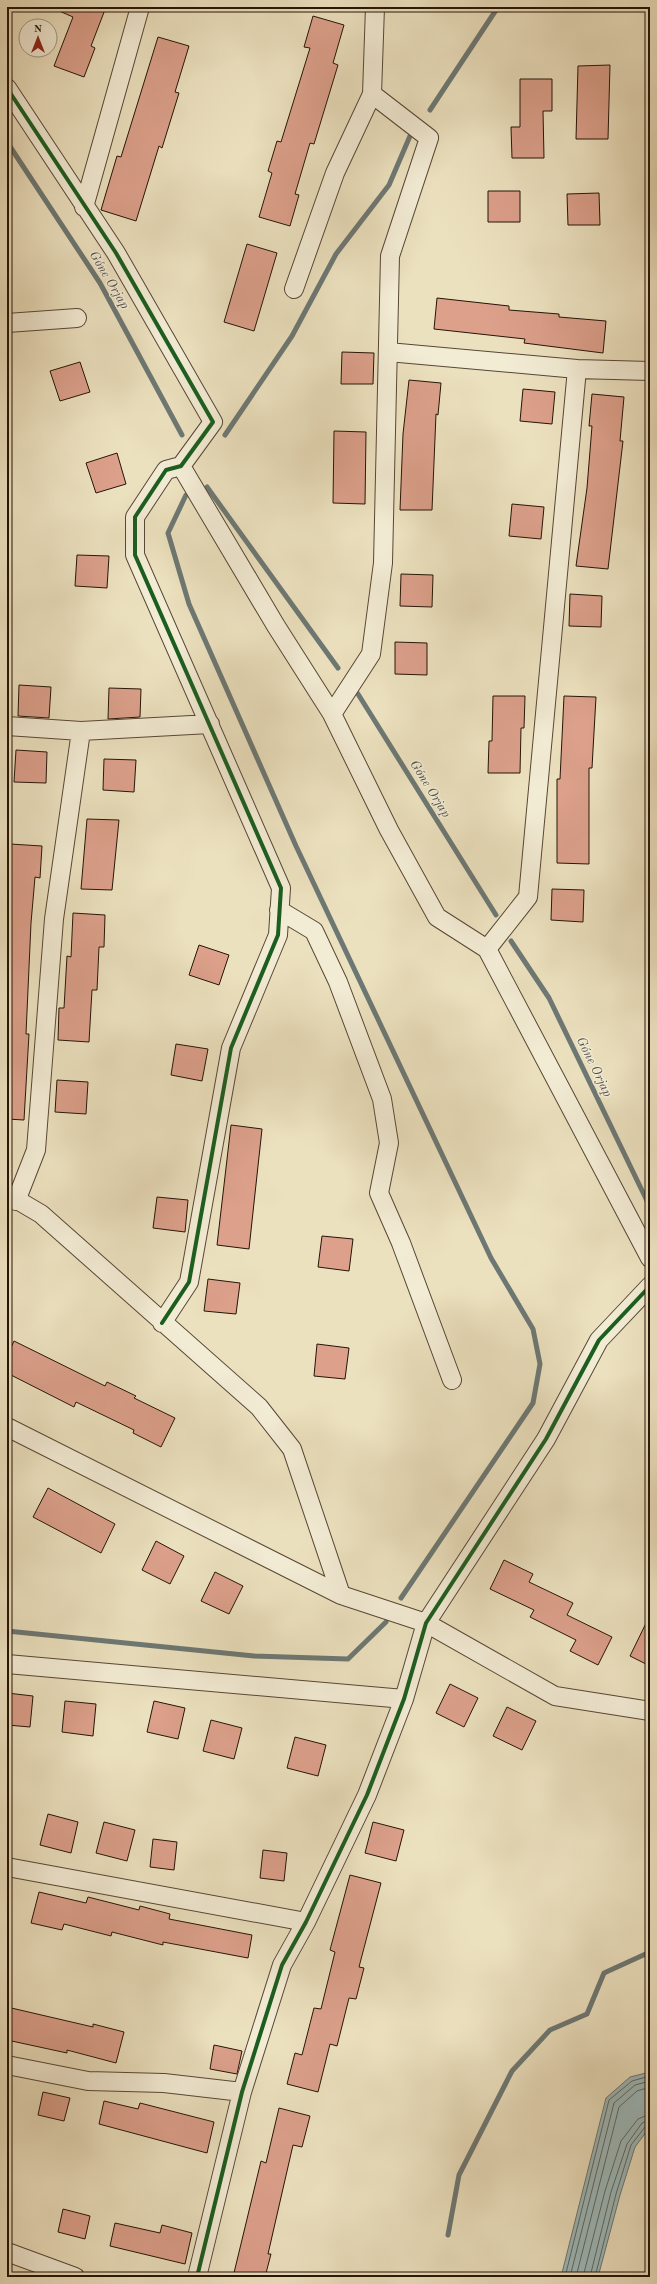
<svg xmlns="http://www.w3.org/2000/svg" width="657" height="2284" font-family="'Old Standard TT',serif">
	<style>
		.water { fill: #9dbbbd; stroke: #6d7874 }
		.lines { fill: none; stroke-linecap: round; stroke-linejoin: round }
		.shore { stroke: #616862; stroke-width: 1 }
		.stream { stroke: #6d7874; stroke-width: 5 }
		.building { fill: #dca08b; stroke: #251407 }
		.minor-casing { stroke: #574735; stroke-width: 20 }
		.minor { stroke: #f3ecd5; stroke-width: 18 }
		.cycleway-casing { stroke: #f3ecd5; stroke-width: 6 }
		.cycleway { stroke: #1b5e20; stroke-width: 4 }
		.labels { text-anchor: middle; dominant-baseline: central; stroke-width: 3; stroke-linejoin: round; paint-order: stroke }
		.water-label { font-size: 13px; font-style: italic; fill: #4f4e47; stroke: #f3ecd5 }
	</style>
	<rect width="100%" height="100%" fill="#ece1bf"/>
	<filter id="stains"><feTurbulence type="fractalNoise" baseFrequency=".005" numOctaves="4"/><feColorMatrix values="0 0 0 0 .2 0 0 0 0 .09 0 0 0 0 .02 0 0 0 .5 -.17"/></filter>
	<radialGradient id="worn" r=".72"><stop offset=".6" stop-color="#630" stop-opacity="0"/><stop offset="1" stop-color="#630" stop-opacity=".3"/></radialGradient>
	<path class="water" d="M650 2072V2127L635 2147 620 2195 598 2277H561L606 2098 630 2077Z"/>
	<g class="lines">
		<path class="shore" d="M565 2277 609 2100 632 2081 650 2076
			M570 2277 614 2103 635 2085 650 2081
			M576 2277 619 2107 637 2091 650 2087
			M583 2277 605 2191 621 2141 638 2119 650 2114
			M590 2277 611 2192 627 2144 642 2123 650 2120
			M595 2277 616 2194 631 2145 645 2127 650 2125"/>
		<path class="stream" d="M430 110 498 7
			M7 142 100 283 182 435
			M225 435 292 336 336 254 389 185 410 136
			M207 487 338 668
			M186 495 168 533 189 604 296 846 491 1258 533 1329 540 1364 533 1403 401 1598
			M358 694 496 915
			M511 941 549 998 650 1207
			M7 1631 254 1656 348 1659 386 1622
			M448 2235 459 2175 512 2071 550 2030 587 2014 604 1973 650 1952"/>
	</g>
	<path class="building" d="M50 7H106L91 46 95 48 84 77 54 66 73 17Z
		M313 16 344 25 333 63 338 65 314 144 310 143 295 194 299 195 290 226 259 217 272 173 268 171 277 141 281 142 310 48 304 47Z
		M158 37 189 46 175 92 179 93 162 148 159 146 136 221 101 210 117 156 121 157Z
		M610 65 608 139H576L578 66Z
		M520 79H552V111H543L544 158H512L511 127H520Z
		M488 191H520V222H488Z
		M599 193 600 225H568L567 194Z
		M247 244 277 253 254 331 224 322Z
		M437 298 509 306V310L559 314V317L606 321 603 353 524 343 525 339 434 329Z
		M342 352 374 353 373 384H341Z
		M80 362 90 392 60 401 50 371Z
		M409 380 441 383 438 415 436 414 432 510H400L403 434Z
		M523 389 555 392 552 424 520 421Z
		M592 394 624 397 620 441H623L608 569 576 566 587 488 592 426H589Z
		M334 431 366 432 365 504 333 503Z
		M117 453 126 484 96 493 86 463Z
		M512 504 544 507 541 539 509 536Z
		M77 555 109 556 107 588 75 586Z
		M401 574 433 575 432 607 400 606Z
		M570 594 602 596 601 627 569 626Z
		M395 642 427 643V675L395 674Z
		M19 685 51 687 49 718 18 716Z
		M109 688 141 689 140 717 108 719Z
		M493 696H525L524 728H521L520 773H488L489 741H492Z
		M564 696 596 697 592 768H589V864L557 863V779H560Z
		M16 750 47 752 46 783 14 782Z
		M104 759 136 760 134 792 103 790Z
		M87 819 119 820 112 890 81 889Z
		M10 844 42 846 40 878 35 877 31 923 26 1034H29L24 1120 7 1119V890Z
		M552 889 584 890 583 922 551 920Z
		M73 913 105 915 104 947H99L97 990H92L89 1042 58 1040 59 1008H64L67 956 71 957Z
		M199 945 229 955 219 985 189 975Z
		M176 1044 208 1049 202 1081 171 1075Z
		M57 1080 88 1082 86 1114 55 1112Z
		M231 1125 262 1129 249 1249 217 1245Z
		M157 1197 188 1200 185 1232 153 1228Z
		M322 1236 353 1239 349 1271 318 1267Z
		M208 1279 240 1283 236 1314 204 1311Z
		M14 1341 105 1386 107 1382 136 1396 134 1398 175 1418 161 1447 133 1433 134 1430 76 1402 74 1407 7 1373V1356Z
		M317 1344 349 1348 345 1379 314 1376Z
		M48 1488 115 1524 101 1553 33 1517Z
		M156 1541 184 1556 170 1584 142 1570Z
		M504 1560 533 1574 529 1582 573 1603 567 1615 612 1637 598 1665 570 1651 576 1640 530 1617 534 1610 490 1589Z
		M215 1572 243 1586 229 1614 201 1601Z
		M650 1615V1666L630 1656Z
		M450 1684 478 1698 464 1727 436 1713Z
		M7 1693 33 1696 30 1727 7 1725Z
		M65 1701 96 1704 93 1736 62 1732Z
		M154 1701 185 1708 178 1739 147 1732Z
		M507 1707 536 1721 522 1750 493 1736Z
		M211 1720 242 1728 234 1759 203 1751Z
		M295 1737 326 1745 318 1776 287 1768Z
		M48 1814 78 1822 71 1853 40 1845Z
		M104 1822 135 1830 127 1861 96 1853Z
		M373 1822 404 1830 396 1861 365 1853Z
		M153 1839 177 1842 174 1870 150 1867Z
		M263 1850 287 1853 284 1881 260 1878Z
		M350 1875 381 1883 359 1967 364 1968 356 1999 349 1998 337 2046 330 2044 318 2092 287 2084 295 2053 302 2055 314 2008 321 2009 335 1952 330 1950Z
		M39 1892 86 1903 88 1897 139 1910 140 1906 170 1914 169 1919 252 1935 248 1958 163 1942V1945L112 1932 111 1936 64 1924 62 1930 31 1923Z
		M7 2007 93 2027V2024L124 2032 116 2063 67 2050V2053L7 2040Z
		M214 2045 242 2051 237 2074 210 2069Z
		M43 2092 70 2098 64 2121 38 2115Z
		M104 2101 138 2109 140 2103 214 2122 207 2153 99 2124Z
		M279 2108 310 2116 302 2147 293 2145 268 2254H271L265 2277H233L261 2161 266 2163Z
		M63 2209 90 2216 85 2239 58 2232Z
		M115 2223 160 2233 162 2225 192 2233 185 2264 110 2246Z"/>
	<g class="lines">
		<g class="minor-casing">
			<path id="minor" d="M7 88 116 253 213 422 181 466 166 470 135 517V555L281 888 278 935 231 1048 189 1282 162 1323
				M84 207 140 7
				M294 289 335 173 372 94 375 7
				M7 323 77 318
				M388 352 577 369 650 371
				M181 466 276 626 332 714 389 830 437 917 487 949 650 1258
				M332 714 371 654 383 563 390 256 429 138 372 94
				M7 726 81 731 210 724
				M279 910 314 931 338 982 382 1099 389 1143 379 1193 401 1243 452 1380
				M487 949 528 897 577 369
				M7 1194 41 1214 259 1407 292 1449 341 1595
				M16 1201 36 1150 54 919 81 731
				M7 1427 341 1595 426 1623 555 1696 650 1711
				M7 1664 404 1699
				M7 1867 306 1922
				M7 2065 88 2081 164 2083 242 2092
				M7 2252 75 2277
				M197 2277 242 2092 282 1965 306 1922 367 1795 404 1699 426 1623 546 1439 599 1340 650 1286"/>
		</g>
		<use href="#minor" class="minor"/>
		<g class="cycleway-casing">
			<path id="cycleway" d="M7 88 116 253 213 422 181 466 166 470 135 517V555L281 888 278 935 231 1048 189 1282 162 1323
				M197 2277 242 2092 282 1965 306 1922 367 1795 404 1699 426 1623 546 1439 599 1340 650 1286"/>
		</g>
		<use href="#cycleway" class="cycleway"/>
	</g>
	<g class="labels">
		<g class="water-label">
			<text transform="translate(109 280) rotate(59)">Góne Orjap</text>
			<text transform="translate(430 789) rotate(58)">Góne Orjap</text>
			<text transform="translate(594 1067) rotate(64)">Góne Orjap</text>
		</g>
	</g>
	<rect width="657" height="2284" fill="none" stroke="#ece1bf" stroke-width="24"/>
	<rect x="8" y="8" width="641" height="2268" fill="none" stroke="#251407" stroke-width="2"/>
	<rect x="12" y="12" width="633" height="2260" fill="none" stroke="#251407"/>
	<g transform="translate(38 38)"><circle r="19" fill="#f3ecd5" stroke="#a19683"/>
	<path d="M0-3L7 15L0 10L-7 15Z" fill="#8f2418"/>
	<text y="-6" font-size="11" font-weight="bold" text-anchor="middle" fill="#251407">N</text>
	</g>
	<rect width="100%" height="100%" filter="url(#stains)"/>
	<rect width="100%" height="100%" fill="url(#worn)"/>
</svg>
